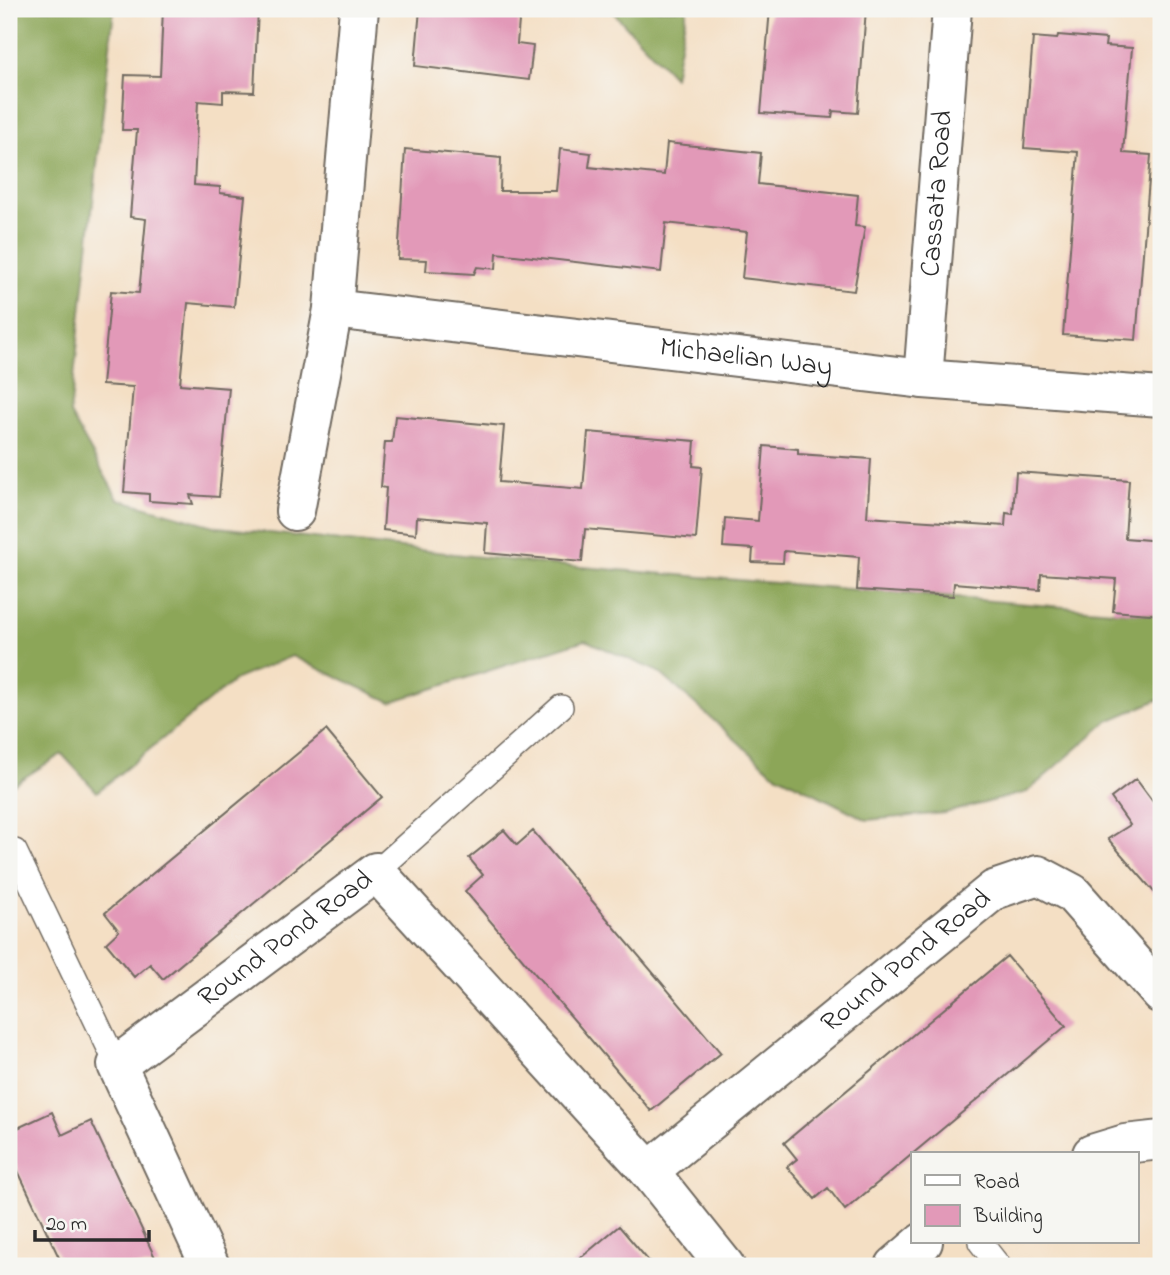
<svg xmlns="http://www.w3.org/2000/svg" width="1170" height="1275" font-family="'Indie Flower',sans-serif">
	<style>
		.forest { fill: #8ca659; stroke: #5c6842; stroke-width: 2 }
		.building { fill: #e299b8 }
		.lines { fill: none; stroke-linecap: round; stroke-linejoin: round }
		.service-casing { stroke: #716a61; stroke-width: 26 }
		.minor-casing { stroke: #716a61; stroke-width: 42 }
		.service { stroke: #fff; stroke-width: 23 }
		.minor { stroke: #fff; stroke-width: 38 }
		.labels { text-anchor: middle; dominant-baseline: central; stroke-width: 6; stroke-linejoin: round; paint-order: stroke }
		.street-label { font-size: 28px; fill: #2b2b2b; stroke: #f6f6f2 }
	</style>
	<rect width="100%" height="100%" fill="#f6f6f2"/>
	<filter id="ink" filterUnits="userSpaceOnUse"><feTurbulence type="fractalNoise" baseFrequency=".0143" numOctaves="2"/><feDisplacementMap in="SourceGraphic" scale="14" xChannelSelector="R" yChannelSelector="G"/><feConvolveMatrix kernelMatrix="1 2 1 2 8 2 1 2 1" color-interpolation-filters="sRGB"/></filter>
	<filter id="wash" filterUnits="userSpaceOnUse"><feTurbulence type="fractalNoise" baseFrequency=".00686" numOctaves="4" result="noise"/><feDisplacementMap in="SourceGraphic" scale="28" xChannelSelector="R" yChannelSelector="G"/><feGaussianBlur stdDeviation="1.57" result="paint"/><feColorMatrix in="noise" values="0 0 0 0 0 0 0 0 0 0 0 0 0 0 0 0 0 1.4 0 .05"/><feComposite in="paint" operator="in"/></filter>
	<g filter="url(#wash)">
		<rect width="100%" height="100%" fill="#f4dfc4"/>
		<path class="forest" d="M9 9H114L70 414 118 499 218 527 534 563 1161 615V701L1157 700 1108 721 1027 792 945 813 867 820 772 772 659 672 585 640 391 702 292 656 236 679 97 792 62 754 9 787Z
			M610 9H687L674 77Z"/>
		<g id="blocks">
			<path class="building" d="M163 9H258L254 92 223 91V103L198 101 194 185 220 187V193L245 196 234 307 188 303 180 384 229 388 219 497 190 495 193 504 149 501V494L124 492 133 387 102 385 111 291 139 293 146 219 130 217 137 130H122L125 75 160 76Z
				M420 9H520L517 44 533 46 529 80 415 66Z
				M770 9H866L858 113 833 111 832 118 761 113Z
				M1058 35 1106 39 1105 46 1132 48 1123 153 1151 155 1136 340 1063 335 1078 152 1024 148 1033 37 1057 39Z
				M667 143 761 153 758 184 858 195 855 226 865 227 854 291 742 278 747 232 666 223 661 272 497 253 496 269 477 267 474 274 426 271 427 260 398 259 405 149 501 158 500 191H556L560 149 591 153 589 167 664 175Z
				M395 416 504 426 499 482 583 489 588 432 695 441 693 466 702 467 696 539 585 529 582 562 485 553 487 523 417 517 416 534 383 530 386 488 381 487 385 442H392Z
				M764 446 798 449V454L871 459 867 517 1005 526 1006 513 1013 514 1016 472 1129 480 1125 538 1161 541V615L1113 611 1116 579 1041 574 1040 590 954 583 953 596 857 590 859 557 784 551 783 563 752 562 753 549 723 547 725 518 758 521Z
				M326 730 382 797 163 979 150 964 134 977 106 943 119 931 105 913Z
				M1136 779 1157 807 1161 804V900L1108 839 1130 825 1111 798Z
				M504 830 517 845 533 831 721 1053 651 1111 465 891 483 875 469 858Z
				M1007 956 1066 1026 845 1210 828 1188 815 1199 787 1167 797 1159 784 1143Z
				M52 1112 62 1135 91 1121 159 1266H63L9 1152V1132Z
				M619 1226 653 1266H571Z"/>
		</g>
	</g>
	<g filter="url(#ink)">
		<use href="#blocks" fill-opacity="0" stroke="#716a61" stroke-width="2"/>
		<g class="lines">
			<g class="service-casing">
				<path id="service" d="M15 851 117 1065
					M376 872 561 707
					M980 1242 999 1266"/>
			</g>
			<g class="minor-casing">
				<g id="minor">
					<path id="s1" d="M333 309 923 379 1161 397"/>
					<path id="s2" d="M923 379 952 9"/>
					<path d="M295 511 333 309 359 9"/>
					<path d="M1092 1154 1125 1144 1161 1140"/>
					<path id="s3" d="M649 1171 994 890 1038 875 1072 893 1161 994"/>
					<path id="s4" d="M210 1266 117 1065 376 872 649 1171 725 1266"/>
					<path d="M895 1266 923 1242"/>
				</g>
			</g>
			<use href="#service" class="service"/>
			<use href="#minor" class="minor"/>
		</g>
	</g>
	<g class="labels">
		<g class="street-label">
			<text stroke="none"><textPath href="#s2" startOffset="186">Cassata Road</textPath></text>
			<text stroke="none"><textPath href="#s1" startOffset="416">Michaelian Way</textPath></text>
			<text stroke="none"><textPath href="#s4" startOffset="432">Round Pond Road</textPath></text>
			<text stroke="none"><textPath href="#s3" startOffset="332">Round Pond Road</textPath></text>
		</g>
	</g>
	<rect width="1170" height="1275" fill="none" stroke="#f6f6f2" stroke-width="35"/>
	<rect x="911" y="1152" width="228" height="91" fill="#f6f6f2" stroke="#a5a5a2" stroke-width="2"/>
	<rect x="925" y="1175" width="35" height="10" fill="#ffffff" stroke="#a5a5a2" stroke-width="2"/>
	<text x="974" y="1188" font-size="21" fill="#2b2b2b">Road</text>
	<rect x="925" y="1205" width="35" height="21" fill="#e299b8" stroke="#a5a5a2" stroke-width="2"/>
	<text x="974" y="1222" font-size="21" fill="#2b2b2b">Building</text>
	<path d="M35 1230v10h114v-10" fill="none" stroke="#2b2b2b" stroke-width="3.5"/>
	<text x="46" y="1230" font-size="21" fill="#2b2b2b" stroke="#f6f6f2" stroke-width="5" paint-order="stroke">20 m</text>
</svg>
